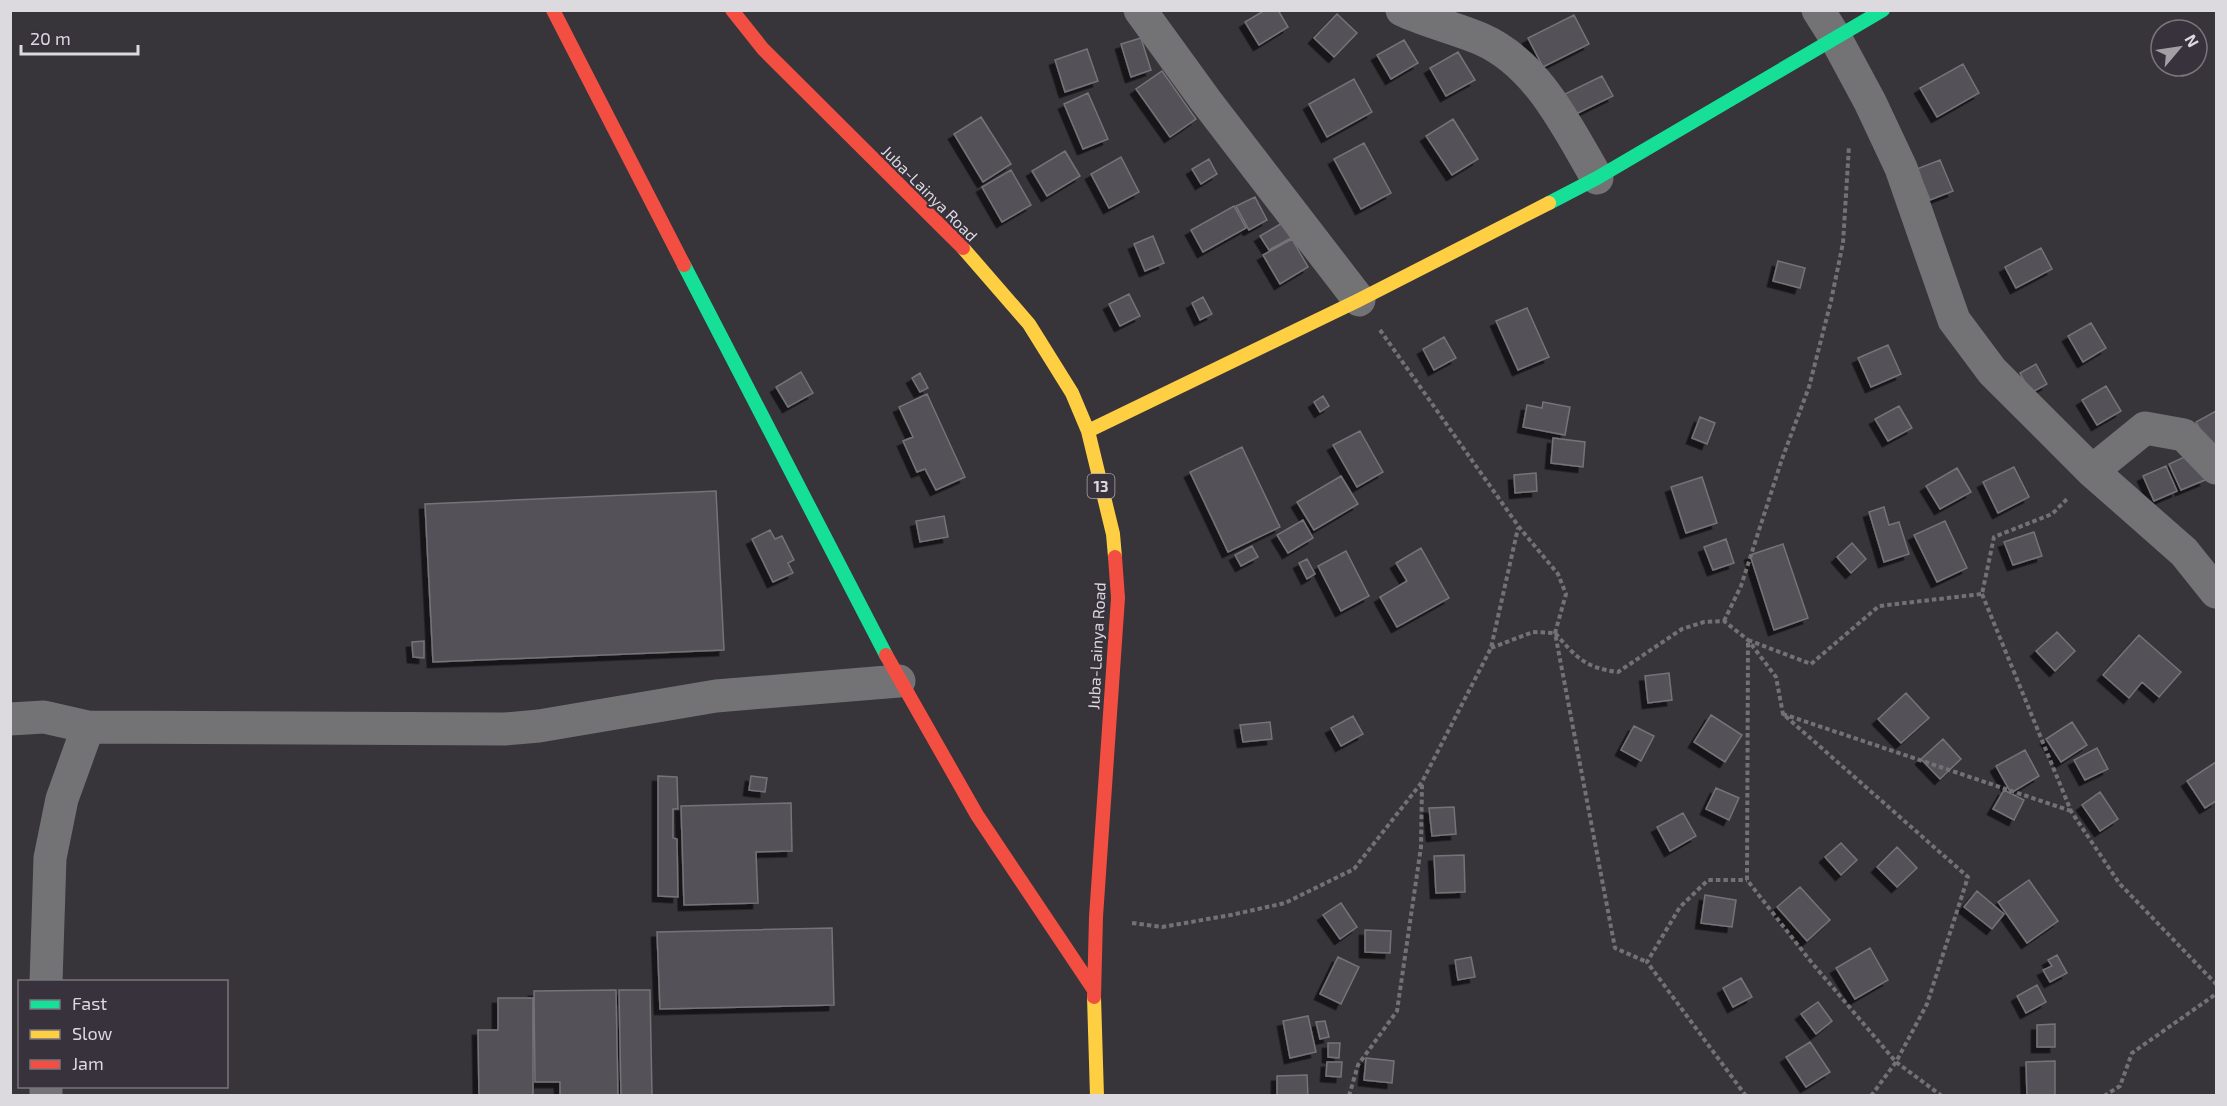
<svg xmlns="http://www.w3.org/2000/svg" width="2227" height="1106" font-family="'Exo 2',sans-serif">
	<style>
		.building { fill: #555158; stroke: #757378; stroke-width: 1.5; filter: url(#shadow) }
		.lines { fill: none; stroke-linecap: round; stroke-linejoin: round }
		.path { stroke: #727174; stroke-width: 4; stroke-dasharray: 4.5 3; stroke-linecap: butt }
		.street { stroke: #737274; stroke-width: 33 }
		.fast { stroke: #16e098; stroke-width: 14 }
		.slow { stroke: #ffcf43; stroke-width: 14 }
		.jam { stroke: #f24e42; stroke-width: 14 }
		.labels { text-anchor: middle; dominant-baseline: central; stroke-width: 4.5; stroke-linejoin: round; paint-order: stroke }
		.shield { fill: #37323c; stroke: #aaa7ae; stroke-width: 1.5 }
		.shield-label { font-size: 15px; font-weight: bold; fill: #dcd9df }
		.street-label { font-size: 16px; fill: #dcd9df; stroke: #37323c }
	</style>
	<defs>
		<filter id="shadow"><feDropShadow dx="-5.5" dy="5.5" stdDeviation="0" flood-color="#0009"/></filter>
	</defs>
	<rect width="100%" height="100%" fill="#37343a"/>
	<path class="building" d="M1265 10H1278L1288 27 1259 45 1245 22Z
		M1337 14 1357 33 1334 57 1314 38Z
		M1574 15 1589 44 1543 67 1528 38Z
		M1141 38 1151 70 1131 77 1121 44Z
		M1404 40 1418 63 1391 79 1377 55Z
		M1087 49 1098 81 1065 92 1055 60Z
		M1458 52 1475 80 1446 96 1430 68Z
		M1963 64 1979 93 1937 117 1920 88Z
		M1162 71 1196 119 1170 137 1136 89Z
		M1602 76 1613 96 1576 114 1565 94Z
		M1354 79 1372 112 1327 137 1309 104Z
		M1088 93 1108 139 1083 149 1064 104Z
		M981 117 1011 164 983 182 954 134Z
		M1453 119 1478 159 1452 175 1426 136Z
		M1364 143 1391 193 1361 209 1334 159Z
		M1065 151 1080 176 1047 196 1032 171Z
		M1121 157 1139 192 1109 208 1091 174Z
		M1209 159 1217 174 1201 184 1192 169Z
		M1940 160 1953 191 1930 200 1917 169Z
		M1011 170 1031 205 1002 222 982 187Z
		M1255 197 1267 220 1249 230 1236 206Z
		M1234 206 1246 228 1203 252 1191 230Z
		M1282 223 1291 238 1269 250 1260 236Z
		M1153 236 1164 263 1145 271 1134 244Z
		M1292 239 1308 267 1280 284 1263 255Z
		M2041 248 2052 269 2016 288 2005 267Z
		M1778 261 1805 268 1800 288 1773 281Z
		M1129 294 1140 316 1120 326 1109 304Z
		M1203 297 1212 314 1200 320 1192 303Z
		M1527 308 1549 357 1518 370 1496 321Z
		M2091 323 2106 348 2083 362 2068 336Z
		M1444 337 1456 358 1434 370 1423 349Z
		M1888 345 1901 374 1871 387 1858 358Z
		M2036 364 2047 384 2031 393 2020 373Z
		M801 372 813 393 788 407 776 387Z
		M920 373 928 388 920 392 912 378Z
		M2106 386 2121 411 2097 425 2082 400Z
		M927 394 965 477 936 490 925 469 917 472 903 441 913 437 899 407Z
		M1323 396 1329 406 1320 412 1314 402Z
		M1543 402 1570 407 1565 435 1523 427 1527 405 1542 408Z
		M1899 406 1912 428 1888 441 1875 419Z
		M2216 411V453L2213 454 2196 422Z
		M1700 417 1715 423 1707 444 1692 438Z
		M1360 431 1383 472 1357 487 1333 445Z
		M1553 438 1585 442 1583 467 1551 463Z
		M1242 447 1280 527 1228 552 1190 472Z
		M2193 453 2205 480 2181 490 2169 464Z
		M2166 466 2177 491 2154 501 2143 476Z
		M2014 467 2029 497 1998 513 1983 482Z
		M1957 468 1971 492 1940 509 1926 486Z
		M1536 473 1537 491 1515 493 1514 475Z
		M1341 476 1358 504 1314 530 1297 502Z
		M1702 477 1717 523 1686 533 1671 487Z
		M716 491 724 650 433 662 425 504Z
		M1884 507 1889 525 1899 522 1909 554 1884 562 1869 512Z
		M944 516 948 537 920 542 916 521Z
		M1303 520 1313 538 1288 553 1277 535Z
		M1945 521 1967 568 1937 582 1914 535Z
		M770 530 775 539 782 536 794 560 788 563 793 573 773 582 752 539Z
		M2034 532 2042 556 2013 565 2004 542Z
		M1726 539 1734 563 1713 570 1704 547Z
		M1852 543 1866 559 1851 573 1837 557Z
		M1783 544 1808 618 1774 630 1750 555Z
		M1252 546 1258 557 1241 566 1235 555Z
		M1421 548 1449 598 1397 627 1380 597 1407 581 1396 563Z
		M1346 551 1369 596 1341 611 1318 566Z
		M1307 559 1315 574 1307 579 1299 563Z
		M2057 632 2075 651 2055 671 2036 651Z
		M2139 635 2181 672 2159 697 2142 682 2129 698 2103 675Z
		M424 641V658L413 657 412 642Z
		M1669 673 1672 700 1648 703 1645 676Z
		M1906 693 1929 718 1901 743 1878 719Z
		M1711 715 1742 735 1725 762 1694 742Z
		M1353 716 1363 734 1341 746 1331 728Z
		M1270 722 1272 739 1243 742 1240 725Z
		M2072 722 2087 745 2061 762 2046 739Z
		M1634 726 1654 736 1641 761 1621 750Z
		M1943 739 1961 759 1940 779 1921 759Z
		M2097 748 2108 769 2085 780 2074 760Z
		M2025 750 2039 776 2011 793 1996 766Z
		M2216 762V801L2205 808 2187 781Z
		M658 776 677 777 678 809H673V838L677 839 678 897 658 896Z
		M751 776 767 778 765 792 749 790Z
		M1716 788 1739 798 1729 820 1706 809Z
		M2004 790 2024 800 2014 820 1993 809Z
		M2100 792 2118 819 2100 831 2082 805Z
		M791 803 792 851 756 852 758 903 684 905 681 806Z
		M1454 807 1456 834 1432 836 1429 808Z
		M1683 813 1696 836 1670 851 1657 827Z
		M1841 843 1857 860 1841 875 1825 857Z
		M1897 847 1917 868 1897 887 1877 867Z
		M1464 855 1465 892 1436 893 1434 856Z
		M2029 880 2058 921 2027 943 1998 902Z
		M1800 887 1830 920 1807 941 1777 907Z
		M1977 891 2004 914 1992 929 1964 907Z
		M1705 895 1736 900 1732 927 1701 923Z
		M1341 903 1357 927 1340 939 1323 915Z
		M832 928 834 1005 660 1009 657 932Z
		M1365 930 1391 931 1390 953 1365 952Z
		M1870 948 1888 980 1855 999 1836 968Z
		M2057 955 2067 973 2050 982 2043 970 2052 966 2048 960Z
		M1338 957 1359 967 1341 1004 1320 994Z
		M1471 957 1475 977 1458 980 1455 960Z
		M1741 978 1752 997 1733 1007 1723 988Z
		M2037 985 2046 1002 2026 1013 2017 996Z
		M616 990 618 1096H560V1082H535L534 991Z
		M619 990H650L652 1096H621Z
		M498 998H533V1096H479L478 1030H498Z
		M1818 1002 1832 1021 1816 1034 1801 1014Z
		M1308 1016 1316 1052 1290 1058 1283 1021Z
		M1325 1021 1329 1037 1320 1039 1316 1022Z
		M2055 1024V1047H2037V1025Z
		M1810 1042 1830 1072 1806 1087 1786 1057Z
		M1328 1043H1340L1339 1058 1328 1057Z
		M1366 1058 1394 1061 1392 1083 1364 1080Z
		M2055 1061V1096H2027L2026 1062Z
		M1327 1062H1342L1341 1077 1326 1076Z
		M1307 1075 1308 1096H1277V1076Z"/>
	<g class="lines">
		<path class="path" d="M1380 330 1519 527 1558 574 1566 594 1555 633 1615 948 1647 962
			M1982 594 2071 811 2119 883 2216 984
			M1724 621 1741 586 1782 459 1809 387 1831 301 1843 243 1849 146
			M1491 648 1533 632 1555 633C1576 657 1585 668 1618 672L1682 629 1704 622 1724 621 1748 640 1776 677 1783 714
			M1132 923 1162 927 1231 915 1285 903 1354 869 1422 782 1491 648 1518 528
			M1349 1096 1358 1065 1397 1011 1421 847 1422 783
			M1746 1096 1647 962 1680 907 1708 880H1747
			M1871 1096 1896 1062 1927 1004 1968 877 1783 714 2071 811
			M1942 1096 1896 1062 1812 963 1747 880 1748 640 1811 664 1879 606 1982 594 1994 537 2052 514 2068 498
			M2104 1096 2120 1086 2132 1053 2216 994"/>
		<path class="street" d="M1140 10 1206 101 1359 300
			M1402 10C1428 22 1455 28 1481 39 1538 64 1567 127 1597 178
			M1818 10 1835 37 1870 102 1901 168 1954 320 1992 371 2092 471 2184 552 2216 592
			M2092 471 2145 428 2184 435 2216 468
			M10 719 44 717 88 727 505 729 539 726 716 696 899 681
			M46 982 50 858 62 799 88 727
			M46 1086V1096"/>
		<path class="fast" d="M1549 203 1597 178 1883 10
			M684 265 886 655"/>
		<path class="slow" d="M963 248 1029 324 1072 393 1088 431 1113 534 1115 557
			M1088 431 1359 300 1549 203
			M1094 997 1097 1096"/>
		<path class="jam" d="M553 10 684 265
			M732 10 763 49 963 248
			M886 655 977 815 1094 990
			M1094 997 1096 917 1118 598 1115 557"/>
	</g>
	<g class="labels">
		<rect class="shield" x="1087.5" y="474" width="27" height="24" rx="4.5"/>
		<g class="shield-label">
			<text x="1101" y="486">13</text>
		</g>
		<g class="street-label">
			<text transform="translate(930 193) rotate(45)">Juba-Lainya Road</text>
			<text transform="translate(1096 646) rotate(-87)">Juba-Lainya Road</text>
		</g>
	</g>
	<rect width="2227" height="1106" fill="none" stroke="#dcd9df" stroke-width="24"/>
	<rect x="18" y="980" width="210" height="108" fill="#37323c" stroke="#79757d" stroke-width="1.5"/>
	<rect x="30" y="1000" width="30" height="9" fill="#16e098" stroke="#79757d" stroke-width="1.5"/>
	<text x="72" y="1010" font-size="18" fill="#dcd9df">Fast</text>
	<rect x="30" y="1030" width="30" height="9" fill="#ffcf43" stroke="#79757d" stroke-width="1.5"/>
	<text x="72" y="1040" font-size="18" fill="#dcd9df">Slow</text>
	<rect x="30" y="1060" width="30" height="9" fill="#f24e42" stroke="#79757d" stroke-width="1.5"/>
	<text x="72" y="1070" font-size="18" fill="#dcd9df">Jam</text>
	<g transform="translate(2179 48) rotate(61)"><circle r="28" fill="#37323c" stroke="#79757d" stroke-width="1.5"/>
	<path d="M0-4.5L10 22L0 15L-10 22Z" fill="#a29fa5"/>
	<text y="-9" font-size="16" font-weight="bold" text-anchor="middle" fill="#dcd9df">N</text>
	</g>
	<path d="M21 45v9h117v-9" fill="none" stroke="#dcd9df" stroke-width="3"/>
	<text x="30" y="45" font-size="18" fill="#dcd9df" stroke="#37323c" stroke-width="4.5" paint-order="stroke">20 m</text>
</svg>
